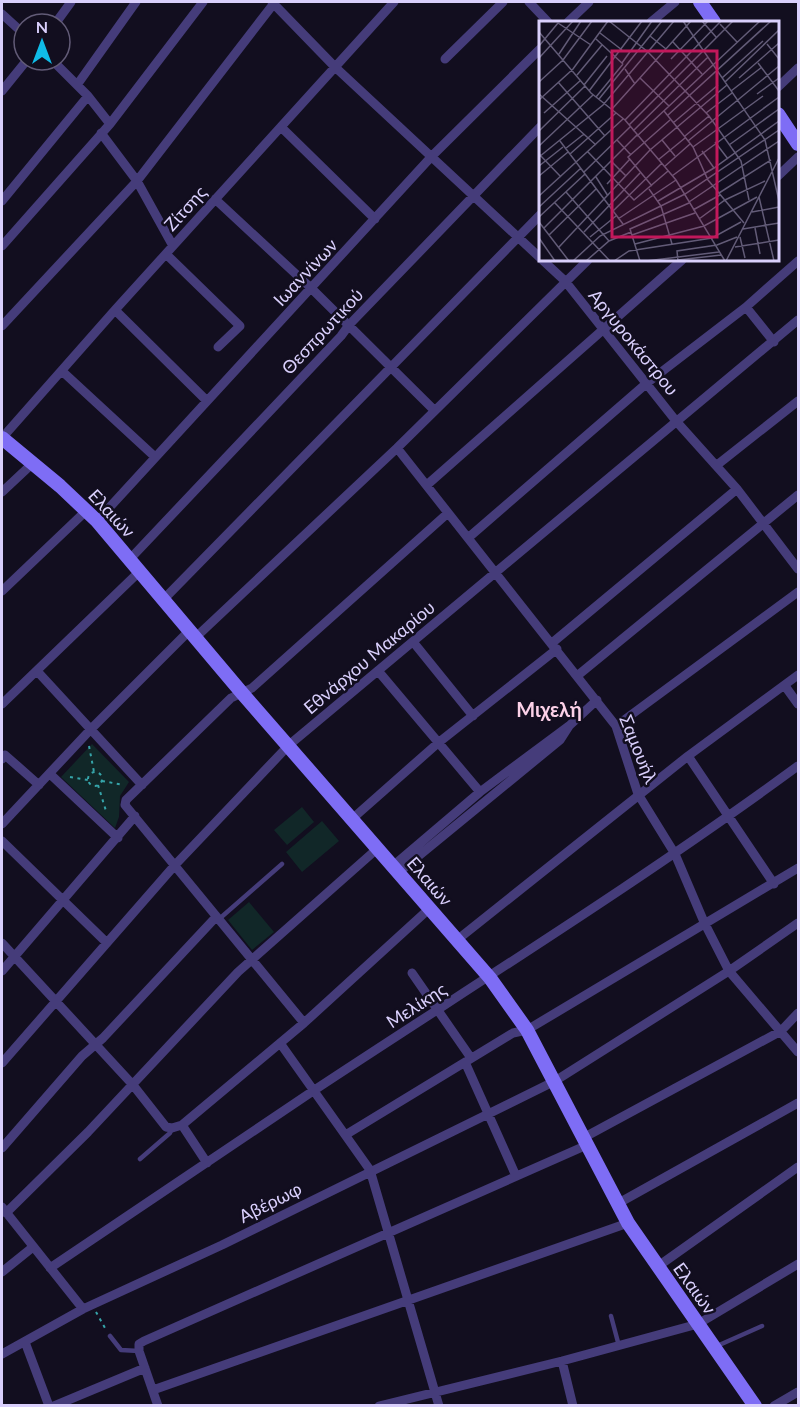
<svg xmlns="http://www.w3.org/2000/svg" width="800" height="1407" font-family="Lato,sans-serif">
	<style>
		.green { fill: #112728 }
		.lines { fill: none; stroke-linecap: round; stroke-linejoin: round }
		.path { stroke: #36a4a9; stroke-width: 2; stroke-dasharray: 3 4.5; stroke-linecap: butt }
		.lane { stroke: #453c7a; stroke-width: 4.5 }
		.street { stroke: #453c7a; stroke-width: 9 }
		.secondary { stroke: #7e6df5; stroke-width: 14 }
		.labels { text-anchor: middle; dominant-baseline: central; stroke-width: 5; stroke-linejoin: round; paint-order: stroke }
		.street-label { font-size: 18px; fill: #d9cffc; stroke: #120e1f }
		.neighbourhood-label { font-size: 20px; font-weight: bold; fill: #fcd1e8; stroke: #120e1f }
		.inset-road { fill: none; stroke: #625b77; stroke-width: 1.5 }
		.view { fill: #c2185b; fill-opacity: 0.15; stroke: #c2185b; stroke-width: 3 }
		.inset-edge { fill: none; stroke: #d9cffc; stroke-width: 3 }
	</style>
	<rect width="100%" height="100%" fill="#120e1f"/>
	<path class="green" d="M92 744 129 782 120 796 119 817 115 828 61 777Z
		M302 807 314 822 287 845 274 830Z
		M322 821 339 841 302 872 286 852Z
		M249 902 274 932 252 950 228 920Z"/>
	<g class="lines">
		<path class="path" d="M89 746 94 772
			M88 779a7 7 0 1 1 14 0a7 7 0 1 1-14 0Z
			M70 777 88 780
			M102 781 124 785
			M98 785 106 811
			M96 1312 105 1328"/>
		<path class="lane" d="M218 920 282 864
			M140 1159 170 1133 172 1128
			M611 1316 619 1346
			M110 1336 121 1350 139 1351
			M717 1346 762 1326"/>
		<path class="street" d="M272 2 335 67 565 281 676 421 737 489 798 569
			M529 2 548 22
			M2 14 24 34
			M568 22 589 2
			M651 22 675 2
			M55 24 71 2
			M445 59 503 2
			M52 60 88 96 110 124
			M77 85 136 2
			M778 87 798 68
			M2 91 27 60
			M281 127 375 219
			M101 133 137 181 173 246
			M778 176 798 157
			M215 199 312 289 434 410
			M2 201 88 96
			M2 246 110 124 203 2
			M166 254 240 326 218 347
			M746 307 774 342
			M115 310 207 401
			M2 326 137 181 275 2
			M63 372 154 456
			M2 438 115 310 394 2
			M397 448 616 726 638 794 675 854 704 922 729 971 798 1052
			M717 465 798 401
			M428 484 682 260
			M2 492 33 463
			M97 521 432 156 540 49
			M468 538 647 383 746 307 798 261
			M130 559 341 336 349 325 540 127
			M2 591 87 510
			M163 600 540 215
			M195 638 397 448 588 260
			M414 643 473 716
			M552 643 737 489
			M37 671 142 785
			M379 672 480 792
			M577 676 798 495
			M785 686 798 704
			M2 704 140 571
			M616 726 798 592
			M688 756 774 884
			M2 759 5 755 39 785
			M50 774 118 838
			M352 819 438 743 557 649
			M2 824 91 729 189 631
			M2 841 107 943
			M393 866 480 792 570 725 597 700
			M399 872 560 740 569 726
			M457 940 688 756 798 675
			M2 943 133 1085 166 1127 172 1128 182 1125 304 1023 430 908
			M2 971 135 816
			M412 973 471 1058
			M304 1023 125 805 126 800 231 698 252 688 448 513
			M280 1043 370 1170 439 1406
			M465 1062 516 1176
			M2 1063 175 865 289 745 798 320
			M182 1125 207 1163
			M347 1134 513 1033 527 1030 798 868
			M583 1138 781 1031 798 1013
			M2 1148 82 1056 103 1038 216 917
			M617 1204 798 1103
			M2 1207 83 1309
			M6 1213 88 1132 238 972 378 848
			M657 1267 798 1167
			M50 1268C138 1209 225 1150 313 1091 475 984 641 881 798 766
			M2 1272 33 1247
			M25 1342 49 1406
			M2 1354 83 1309 222 1245 555 1081 729 971 798 923
			M562 1361 573 1406
			M153 1390 628 1223
			M54 1406 145 1368
			M158 1406 139 1351V1344L144 1341 587 1145
			M379 1406 562 1361 698 1324 798 1264
			M774 1406 798 1392"/>
		<path class="secondary" d="M700 2 714 22
			M778 114 798 144
			M2 438 60 486 97 521 242 693 490 978 527 1030 628 1223 755 1406"/>
	</g>
	<g class="labels">
		<g class="street-label">
			<text transform="translate(185 208) rotate(-48)">Ζίτσης</text>
			<text transform="translate(305 272) rotate(-47)">Ιωαννίνων</text>
			<text transform="translate(322 331) rotate(-47)">Θεσπρωτικού</text>
			<text transform="translate(634 342) rotate(51)">Αργυροκάστρου</text>
			<text transform="translate(112 513) rotate(47)">Ελαιών</text>
			<text transform="translate(369 657) rotate(-40)">Εθνάρχου Μακαρίου</text>
			<text transform="translate(639 749) rotate(68)">Σαμουήλ</text>
			<text transform="translate(430 881) rotate(49)">Ελαιών</text>
			<text transform="translate(416 1005) rotate(-33)">Μελίκης</text>
			<text transform="translate(270 1202) rotate(-27)">Αβέρωφ</text>
			<text transform="translate(695 1288) rotate(54)">Ελαιών</text>
		</g>
		<g class="neighbourhood-label">
			<text x="549" y="709">Μιχελή</text>
		</g>
	</g>
	<g transform="translate(539 21)">
		<rect width="240" height="240" fill="#120e1f"/>
		<path class="inset-road" d="M70 0 109 31 170 95 202 140 210 179M144 0 226 119 240 180M163 0 177 16M19 2 52 24M181 3 198 21M0 11 52 72 86 99 137 159 186 240M61 12 83 29M111 15 127 28M57 18 84 43M134 21 163 53M228 23 240 38M0 25 19 2M20 33 42 0M0 37 34 0M132 38 169 0M83 42 113 0M219 42 240 70M86 48 96 63M38 54 63 24M101 57 130 85M183 57 224 20M200 57 240 22M0 61 24 39 53 0M19 61 66 115M186 61 240 9M45 64 68 35M50 70 103 0M192 70 223 46M0 73 57 124M218 73 240 57M57 76 84 43M60 78 123 0M0 79 34 48 69 0M73 88 152 0M125 90 154 126 169 159 205 202M5 92 42 59M167 92 193 72M129 94 232 0M86 99 182 0M134 102 179 64M90 104 194 0M0 110 46 65M94 110 169 36M98 115 221 0M146 115 170 95M78 119 92 134M123 119 136 135M21 120 84 203M149 120 240 45M176 121 189 138M190 124 240 88M0 125 54 74M154 126 224 75M26 128 45 113M163 130 175 147M49 131 95 179 129 150M0 133 22 156M31 133 77 92M0 136 64 84 135 0M119 139 146 117M72 140 87 155M0 145 24 126M125 146 151 123M45 151 91 106M0 155 29 131M133 155 240 76M57 156 69 175M68 163 91 138M113 165 89 136 131 99M110 168 122 185 133 223M27 171 70 220M180 172 232 139M0 175 84 98M220 176 235 240M119 180 175 147 240 100M150 181 240 120M16 182 71 240M0 186 42 147M154 189 181 174M74 190 123 142M213 191 240 186M0 196 46 153M79 198 137 159M160 198 186 179 226 160M0 201 30 240M5 207 98 114M216 207 221 233M204 208 240 202M45 211 101 152M10 214 57 168M93 214 156 192M51 216 77 195M201 216 206 237M0 217 16 240M96 223 165 205 218 176M20 226 111 129 188 64M196 226 240 219M139 239 182 234M34 240 61 215 146 173 240 109M47 240 70 220 92 211M75 240 90 230 173 217 202 201M101 240 91 208 150 182M107 240 180 231M139 240 138 230 178 224 198 216M187 240 240 137"/>
		<path class="view" d="M73 30H178V216H73Z"/>
		<rect width="240" height="240" class="inset-edge"/>
	</g>
	<rect width="800" height="1407" fill="none" stroke="#d9cffc" stroke-width="6"/>
	<g transform="translate(42 42)"><circle r="28" fill="#120e1f" stroke="#625b77" stroke-width="1.5"/>
	<path d="M0-4.5L10 22L0 15L-10 22Z" fill="#10bbe7"/>
	<text y="-9" font-size="16" font-weight="bold" text-anchor="middle" fill="#d9cffc">N</text>
	</g>
</svg>
